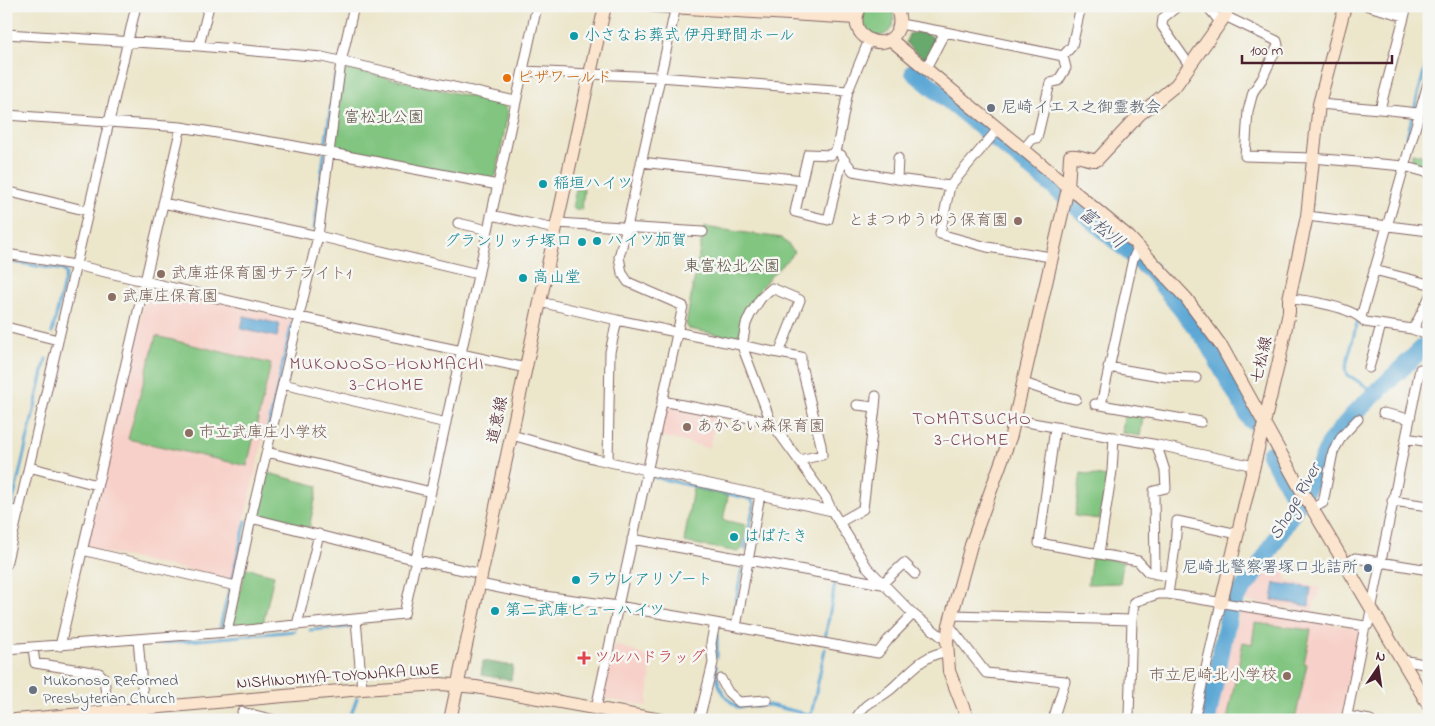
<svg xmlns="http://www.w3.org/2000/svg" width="1435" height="726" font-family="'Indie Flower','Klee One',sans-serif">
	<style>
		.built { fill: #f7d1c9 }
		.green { fill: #81c580; stroke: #667256 }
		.forest { fill: #68aa6e; stroke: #59644c }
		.water { fill: #5da8d5; stroke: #546480 }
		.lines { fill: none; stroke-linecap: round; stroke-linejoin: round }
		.stream { stroke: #5da8d5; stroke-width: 3 }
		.river { stroke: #5da8d5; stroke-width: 18 }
		.street-casing { stroke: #836563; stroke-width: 11 }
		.secondary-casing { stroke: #836563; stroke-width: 14 }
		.street { stroke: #fff; stroke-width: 9 }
		.secondary { stroke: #fbe5cf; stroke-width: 12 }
		.culture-dot { fill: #0f9aa8; stroke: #f6f6f2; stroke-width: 2 }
		.food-dot { fill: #e8710a; stroke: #f6f6f2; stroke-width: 2 }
		.worship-dot { fill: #6b7280; stroke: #f6f6f2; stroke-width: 2 }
		.education-dot { fill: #8d6e63; stroke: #f6f6f2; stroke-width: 2 }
		.service-dot { fill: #5c6f8a; stroke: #f6f6f2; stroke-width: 2 }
		.health-dot { fill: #e0444e; stroke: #f6f6f2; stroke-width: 2 }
		.labels { text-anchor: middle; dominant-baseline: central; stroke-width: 5; stroke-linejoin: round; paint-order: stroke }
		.culture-label { font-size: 16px; fill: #0d838f; stroke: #f6f6f2; text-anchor: start }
		.food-label { font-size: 16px; fill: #c56008; stroke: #f6f6f2; text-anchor: start }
		.worship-label { font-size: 16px; fill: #5b616d; stroke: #f6f6f2; text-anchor: start }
		.park-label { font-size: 16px; fill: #5a5144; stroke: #f6f6f2 }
		.education-label { font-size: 16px; fill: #785e54; stroke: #f6f6f2; text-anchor: start }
		.street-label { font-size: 16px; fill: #4a1f2b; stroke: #f6f6f2 }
		.service-label { font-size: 16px; fill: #4e5e75; stroke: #f6f6f2; text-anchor: end }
		.health-label { font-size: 16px; fill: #be3a42; stroke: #f6f6f2; text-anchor: start }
		.water-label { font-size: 18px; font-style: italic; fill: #52566f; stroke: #f6f6f2 }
		.neighbourhood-label { font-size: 18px; letter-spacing: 1px; fill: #844b5d; stroke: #f6f6f2 }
	</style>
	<rect width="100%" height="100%" fill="#f6f6f2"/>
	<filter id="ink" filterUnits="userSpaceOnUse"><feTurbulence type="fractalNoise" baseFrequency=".02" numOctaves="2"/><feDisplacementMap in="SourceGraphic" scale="10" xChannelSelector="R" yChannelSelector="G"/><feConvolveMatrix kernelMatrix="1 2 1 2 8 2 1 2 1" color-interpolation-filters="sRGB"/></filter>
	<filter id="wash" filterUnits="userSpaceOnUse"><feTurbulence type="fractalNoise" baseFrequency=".0096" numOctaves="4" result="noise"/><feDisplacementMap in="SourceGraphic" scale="20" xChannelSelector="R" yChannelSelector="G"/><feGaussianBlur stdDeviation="1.12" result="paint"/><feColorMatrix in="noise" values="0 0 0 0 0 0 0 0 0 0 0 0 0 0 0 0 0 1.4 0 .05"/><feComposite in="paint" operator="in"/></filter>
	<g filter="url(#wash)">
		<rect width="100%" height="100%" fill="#ece6cb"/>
		<path class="built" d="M152 288 214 301 290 319 291 321 230 580 91 549 86 544 147 291Z
			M670 407 716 418 709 448 659 436 664 411Z
			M1264 567 1286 572V580L1320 587 1312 612 1245 601Z
			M1240 611 1357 628 1360 632 1341 720H1212Z
			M615 644 652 659 647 706 606 699 604 695Z"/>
		<path class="green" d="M862 20a16 16 0 1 1 32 0a16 16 0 1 1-32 0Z
			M350 69 503 104 508 112 496 176 490 180 338 150 334 145 344 72Z
			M1412 153 1429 157V169L1412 163Z
			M576 189H584L582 210 572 208Z
			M704 227 782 238 795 252C768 280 746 295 740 336L736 338 689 329 686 324Z
			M156 336 271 364 247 466 128 439Z
			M1124 415 1143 417 1140 436 1122 433Z
			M268 473 318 486 309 528 263 517 259 510Z
			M1081 473 1107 477 1100 519 1075 516Z
			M693 488 728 496 723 520 746 525 742 549 738 552 684 542Z
			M1092 556 1123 562 1120 583 1088 584Z
			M246 568 274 575 263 624 237 626 233 622Z
			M1255 623 1311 630 1304 663 1307 664 1295 720H1227L1243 642 1252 644Z"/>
		<path class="forest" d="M917 32C925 34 934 34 936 43L929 57 923 58 909 47 906 42 909 34Z
			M483 661 513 666 511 680 481 675Z"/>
		<path class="water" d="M244 316 280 324 277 337 241 329Z
			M1275 583 1311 588 1309 606 1272 600Z"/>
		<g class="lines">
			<path class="stream" d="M1402 155 1429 53
				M1392 195 1397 174
				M314 228 335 76
				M6 261 63 270 66 274 52 333
				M1358 319 1345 370 1348 375 1377 393
				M268 428 292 323
				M653 477 751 499 754 503 745 549
				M12 505 46 359
				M6 529 10 515
				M735 607 742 568
				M220 627 246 521
				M310 630 352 627
				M825 639 836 578
				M156 644 295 631
				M717 657V633
				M716 666C716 684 723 697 737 707L769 705 811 715 812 720
				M811 715 825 649
				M150 720V719
				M349 720 357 698"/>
			<path class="river" d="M831 6 842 7
				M914 72 1047 181 1151 271 1206 340 1251 420
				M1270 454 1298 503
				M1207 720 1229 613 1236 598 1258 569 1319 468 1331 441 1354 414 1429 342"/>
		</g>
	</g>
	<g filter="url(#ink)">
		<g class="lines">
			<g class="street-casing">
				<path id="street" d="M676 6 627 227 619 257 622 273 628 282 683 306 618 606 715 623 711 643 713 663 699 720
					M1178 6 1163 18 1162 26 1190 66
					M1207 6 1220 22
					M1368 6 1404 16
					M1407 6 1380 109 1418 113
					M1225 16 1277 41 1278 45 1262 79 1253 92 1248 111 1245 156 1312 158 1404 166 1429 173
					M900 24 945 32 1063 56 1072 46 1081 6
					M6 34 199 46 322 57 515 101
					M199 46 209 6
					M926 68 945 32
					M523 71 659 77 848 91 869 40
					M1319 104 1380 109
					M6 115 181 127 284 144 498 185
					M1023 150 1033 138H1037L1050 83 1058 81 1066 68 1063 56
					M843 158 853 171 897 179 950 186 998 129
					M641 162 802 180 808 154 831 155 837 148 848 91
					M897 179 898 158
					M802 180 795 212 828 220 843 158 841 155
					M950 186 940 234 987 247 1051 257
					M6 191 88 211
					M163 203 318 236 478 274
					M491 215 555 229
					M1307 216 1429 231
					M458 223 488 230
					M557 223 703 232
					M6 254 75 265 299 317 462 351
					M1374 270 1429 284
					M1289 299C1308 300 1353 307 1365 322L1412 329
					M540 302 617 320
					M1361 317 1429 80
					M6 327 58 340
					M1427 335 1412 329 1416 324 1429 298
					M779 353 801 357V365L821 445 822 455 799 460
					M461 354 526 368
					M1108 367 1166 377 1196 378
					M1369 368 1381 325
					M1024 383 1062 396 1076 399
					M283 384 446 423
					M662 401 771 422 826 498 832 511 867 567 913 614 947 641
					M1095 404 1201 422
					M857 405 875 407 876 396
					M1101 405 1133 259 1139 246
					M1383 413 1410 419
					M1015 420 1158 445 1254 466
					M1055 428 1039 543 1138 561 1148 572 1171 577
					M512 435 596 459 760 495 736 627
					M1406 438 1429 442
					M267 452 431 492
					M608 461 610 352 617 320 779 353 800 300 772 288 761 298 750 315 746 324 742 346 771 422
					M29 467 97 485
					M760 495 832 511
					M1392 501 1429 506
					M1312 508 1323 503 1333 452 1342 436 1358 419
					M6 509 19 512
					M251 518 417 560 482 574
					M840 522 863 509 875 407
					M632 539 882 584 904 563 915 574
					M82 550 236 586
					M1099 553 1112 471 1114 437
					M1345 564 1355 558 1429 570
					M6 565 136 6
					M1155 574 1154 491 1166 488 1165 471 1158 449V445
					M480 584 529 594 618 606 596 708
					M1168 594 1175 547 1177 521 1238 534
					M952 615 1132 620
					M356 620 362 689
					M715 623 878 653 888 640 913 614
					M297 625 319 534
					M949 625 986 673 1065 681 1053 720
					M227 632 253 509 318 236 341 62 354 6
					M138 639 144 709
					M60 646 181 127
					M33 648 35 663 99 673 104 678 108 711
					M6 649 227 632 404 614 537 6
					M1402 660 1429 665
					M721 679 728 692 739 702 767 700
					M242 712 275 720
					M1347 716 1370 720
					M855 720C867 699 874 703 890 690 907 676 923 653 947 652
					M1126 720 1129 716 1132 620 1134 602 1158 594H1168L1365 626 1368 625 1420 369 1429 370
					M1194 720 1221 603
					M1346 720 1365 626"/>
			</g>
			<g class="secondary-casing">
				<path id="secondary" d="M654 6 856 18
					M861 6C842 36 887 57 898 29 901 21 899 13 895 6
					M890 39 1129 237 1186 298 1222 347 1300 488 1429 706
					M1221 603 1279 361 1289 312V299L1307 216 1319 104 1345 6
					M15 720 362 689 441 684 476 687 661 720
					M450 720 557 223 605 6
					M968 720 949 671 947 641 949 625 971 545 1011 435 1068 188 1070 156C1079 154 1087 161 1097 160L1140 114 1176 85 1225 16 1229 6"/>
			</g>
			<use href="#street" class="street"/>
			<use href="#secondary" class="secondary"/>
		</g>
	</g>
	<g class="culture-dot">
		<circle cx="574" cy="36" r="5"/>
		<circle cx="543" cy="184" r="5"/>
		<circle cx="597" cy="241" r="5"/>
		<circle cx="582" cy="242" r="5"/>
		<circle cx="523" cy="278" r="5"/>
		<circle cx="734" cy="537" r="5"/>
		<circle cx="576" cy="580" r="5"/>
		<circle cx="495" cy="611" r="5"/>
	</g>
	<circle class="food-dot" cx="507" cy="78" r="5"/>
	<g class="worship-dot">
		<circle cx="991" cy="108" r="5"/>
		<circle cx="33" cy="690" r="5"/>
	</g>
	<g class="education-dot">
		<circle cx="1018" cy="221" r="5"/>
		<circle cx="161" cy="274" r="5"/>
		<circle cx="112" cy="297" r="5"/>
		<circle cx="687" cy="427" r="5"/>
		<circle cx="189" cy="433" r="5"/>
		<circle cx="1287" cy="676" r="5"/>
	</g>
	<circle class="service-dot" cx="1368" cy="568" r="5"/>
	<path class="health-dot" d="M581.5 650.5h5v5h5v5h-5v5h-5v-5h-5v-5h5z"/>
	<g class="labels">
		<g class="culture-label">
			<text x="584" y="36">小さなお葬式 伊丹野間ホール</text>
			<text x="553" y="184">稲垣ハイツ</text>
			<text x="607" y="241">ハイツ加賀</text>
			<text x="572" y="242" text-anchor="end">グランリッチ塚口</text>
			<text x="533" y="278">高山堂</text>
			<text x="744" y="537">はばたき</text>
			<text x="586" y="580">ラウレアリゾート</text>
			<text x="505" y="611">第二武庫ビューハイツ</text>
		</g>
		<g class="food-label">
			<text x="517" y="78">ピザワールド</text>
		</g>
		<g class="worship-label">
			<text x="1001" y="108">尼崎イエス之御霊教会</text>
			<text x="43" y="681">Mukonoso Reformed<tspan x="43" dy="18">Presbyterian Church</tspan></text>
		</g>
		<g class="park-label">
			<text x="384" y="118">富松北公園</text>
			<text x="732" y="267">東富松北公園</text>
		</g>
		<g class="education-label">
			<text x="1008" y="221" text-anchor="end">とまつゆうゆう保育園</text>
			<text x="171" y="274">武庫荘保育園サテライト1</text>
			<text x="122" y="297">武庫庄保育園</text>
			<text x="697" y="427">あかるい森保育園</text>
			<text x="199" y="433">市立武庫庄小学校</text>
			<text x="1277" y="676" text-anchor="end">市立尼崎北小学校</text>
		</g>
		<g class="street-label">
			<text transform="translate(1262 360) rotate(-77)">七松線</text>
			<text transform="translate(498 420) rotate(-78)">道意線</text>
			<text transform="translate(338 677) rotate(-4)">NISHINOMIYA-TOYONAKA LINE</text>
		</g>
		<g class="service-label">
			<text x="1358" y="568">尼崎北警察署塚口北詰所</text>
		</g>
		<g class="health-label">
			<text x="594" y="658">ツルハドラッグ</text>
		</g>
		<g class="water-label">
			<text transform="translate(1101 229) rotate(40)">富松川</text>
			<text transform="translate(1296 502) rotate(-60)">Shoge River</text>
		</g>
		<g class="neighbourhood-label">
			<text x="387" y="365">MUKONOSO-HONMACHI<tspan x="387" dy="21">3-CHOME</tspan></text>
			<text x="972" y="420">TOMATSUCHO<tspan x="972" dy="21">3-CHOME</tspan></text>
		</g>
	</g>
	<rect width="1435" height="726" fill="none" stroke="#f6f6f2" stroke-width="25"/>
	<g transform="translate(1378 668) rotate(13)" stroke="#f6f6f2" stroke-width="4" paint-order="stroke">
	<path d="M0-4L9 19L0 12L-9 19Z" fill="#4a1f2b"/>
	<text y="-8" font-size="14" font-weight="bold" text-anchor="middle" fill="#4a1f2b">N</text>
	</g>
	<path d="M1242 55v8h150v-8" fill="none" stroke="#4a1f2b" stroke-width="2.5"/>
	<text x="1250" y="55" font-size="15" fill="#4a1f2b" stroke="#f6f6f2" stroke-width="4" paint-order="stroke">100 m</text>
</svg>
